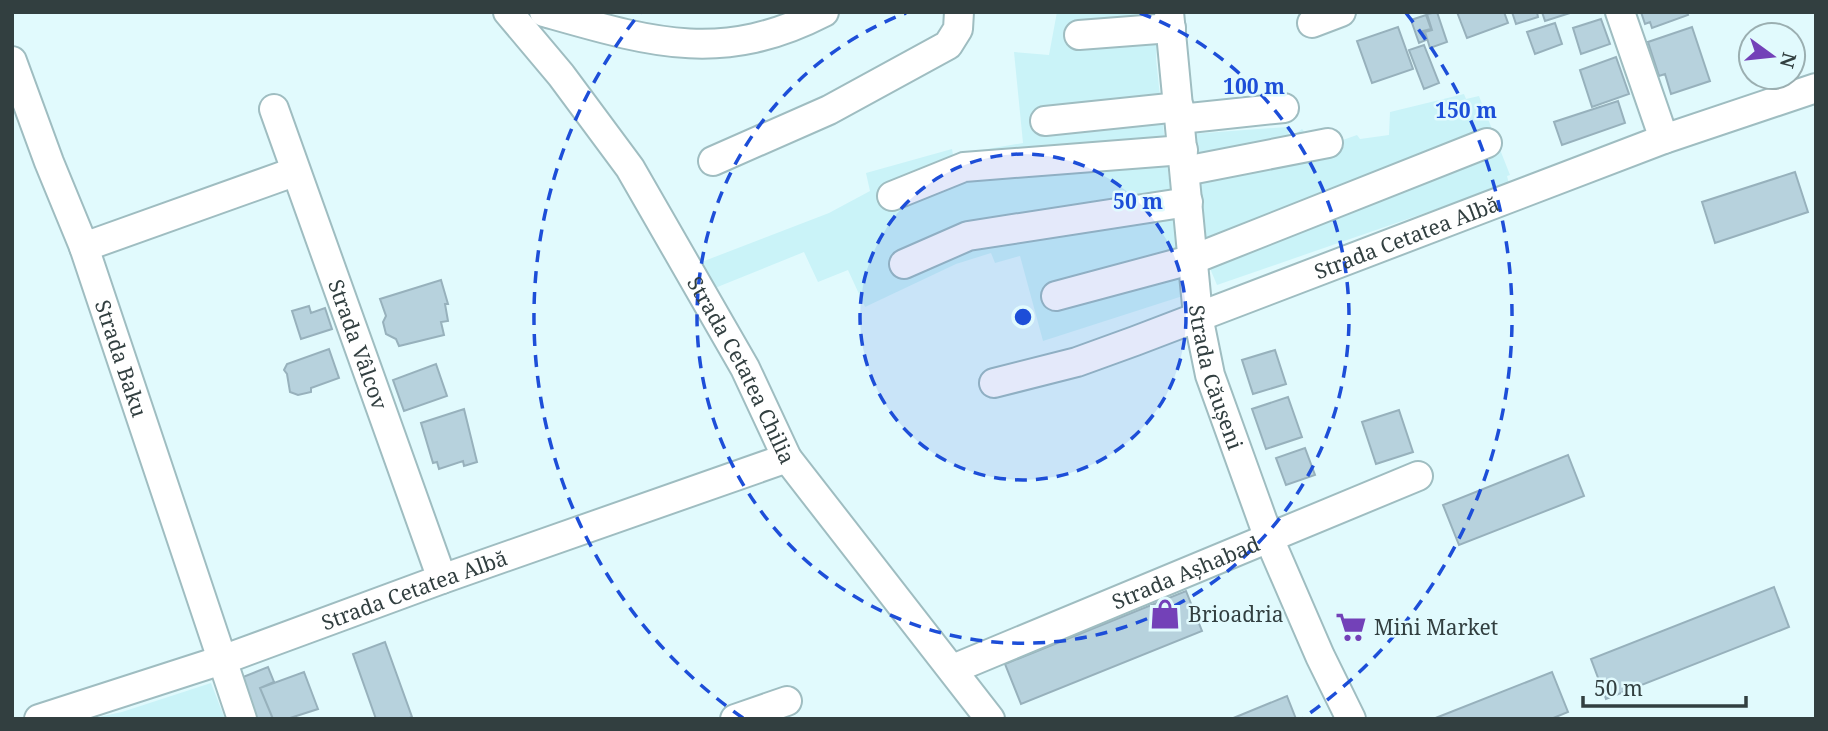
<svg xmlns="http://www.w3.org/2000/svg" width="1828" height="731" font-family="'Noto Serif',serif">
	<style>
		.built { fill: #caf3f8 }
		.building { fill: #b7d2dd; stroke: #97b1bc; stroke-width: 2 }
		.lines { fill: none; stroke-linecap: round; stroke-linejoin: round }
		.minor-casing { stroke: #9fbdc1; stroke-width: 32 }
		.minor { stroke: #fff; stroke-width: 28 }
		.ring { fill: none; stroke: #1d4ed8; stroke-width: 3.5; stroke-dasharray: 12 9 }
		.labels { text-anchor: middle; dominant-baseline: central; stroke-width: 5; stroke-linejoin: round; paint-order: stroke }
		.street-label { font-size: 21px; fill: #323f40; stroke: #e1fafd }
		.poi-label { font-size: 21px; fill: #323f40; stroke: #e1fafd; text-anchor: start }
		.centre { fill: #1d4ed8; stroke: #e1fafd; stroke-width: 3.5 }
		.ring-label { font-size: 21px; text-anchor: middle; font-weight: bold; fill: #1d4ed8; stroke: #e1fafd; stroke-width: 5; stroke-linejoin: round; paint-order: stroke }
	</style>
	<rect width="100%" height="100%" fill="#e1fafd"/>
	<path class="built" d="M1057 12H1159L1156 59 1168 171 1179 256 1189 294 1043 341 1020 256 995 263 991 253 956 264 865 307 848 270 818 282 804 252 710 290 699 263 829 213 870 191 866 173 952 149 953 155 1023 143 1014 52 1049 55Z
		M1464 94 1466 99 1479 96 1510 175 1507 176 1509 184 1217 285 1209 266 1197 219 1191 134 1287 127 1289 134 1297 133 1302 129 1308 136 1337 142 1357 135 1360 139 1389 135 1390 112Z
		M211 683 225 719H89L122 712Z"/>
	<path class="building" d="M1437 12 1447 42 1430 48 1425 32 1432 30 1427 14Z
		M1457 12H1504L1508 23 1467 38Z
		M1512 12H1537L1538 17 1516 24Z
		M1542 12H1569L1570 13 1545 21Z
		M1641 12H1687L1688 15 1652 28 1650 22 1645 24Z
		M1426 15 1431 29 1423 31 1426 40 1419 43 1411 20Z
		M1601 19 1610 44 1581 54 1573 28Z
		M1555 23 1562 44 1535 54 1527 32Z
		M1398 27 1413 69 1372 83 1357 41Z
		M1692 27 1710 81 1671 94 1665 74 1659 76 1648 42Z
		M1424 45 1439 83 1424 89 1409 50Z
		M1616 57 1629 94 1592 107 1580 70Z
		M1618 101 1625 123 1562 145 1554 122Z
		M1795 172 1808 212 1715 243 1702 202Z
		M441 280 448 304H445L448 321 441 322 444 335 399 346 396 339 386 334 383 322 386 316 380 299Z
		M309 306 311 313 325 308 332 329 301 339 292 311Z
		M329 349 339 378 311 388V392L298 395 290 392 287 374 284 370 287 364Z
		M1275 350 1286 384 1253 394 1242 360Z
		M436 364 447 396 404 411 393 380Z
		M1288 397 1302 437 1266 449 1252 409Z
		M464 409 477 462 464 466 463 461 439 469 437 462 433 463 421 423Z
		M1399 410 1413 452 1376 464 1362 422Z
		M1305 448 1315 475 1286 485 1276 458Z
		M1568 455 1584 496 1459 545 1443 505Z
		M1774 587 1789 627 1606 699 1591 659Z
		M1186 591 1202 631 1021 704 1005 664Z
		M1353 617 1360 633 1350 637 1344 621Z
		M385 642 412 717 407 719H376L353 654Z
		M268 667 274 682 260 688 273 719H253L238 679Z
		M304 672 318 709 287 719H273L260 688Z
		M1552 672 1568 712 1551 719H1433Z
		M1287 696 1296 719H1231Z"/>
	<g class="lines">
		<g class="minor-casing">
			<g id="minor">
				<path id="s1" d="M508 12 561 75 630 168 745 368 787 458 990 719"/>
				<path d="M544 12C650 42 721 65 824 12"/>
				<path id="s2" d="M1169 12 1198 316 1210 375 1268 536 1320 656 1351 719"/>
				<path d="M1620 12 1664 139"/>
				<path d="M1312 23 1341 12"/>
				<path d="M1079 35 1171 28"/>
				<path id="s3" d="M12 61 49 162 84 247 242 719"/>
				<path id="s4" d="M274 109 442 579"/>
				<path d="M1180 119 1284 108"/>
				<path d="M1045 121 1179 107"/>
				<path d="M713 161 829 110 948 45 958 29 959 12"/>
				<path d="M1185 171 1328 143"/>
				<path d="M892 196 964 167 1183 150"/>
				<path d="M84 247 294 172"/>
				<path d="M904 264 968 236 1188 202"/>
				<path d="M1056 296 1194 259 1487 143"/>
				<path id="s5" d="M994 383 1077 362 1135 341 1664 139 1816 88"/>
				<path id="s6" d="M953 669 1418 476"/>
				<path id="s7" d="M39 719 225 659 442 579 787 458"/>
				<path d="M735 719 787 701"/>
			</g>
		</g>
		<use href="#minor" class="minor"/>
	</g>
	<circle cx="1023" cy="317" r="163" fill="#1d4ed8" fill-opacity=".12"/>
	<g class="ring">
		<circle cx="1023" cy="317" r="163"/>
		<path d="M1140 13A326 326 0 1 1 906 13"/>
		<path d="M743 718A489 489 0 0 1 640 13M1406 13A489 489 0 0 1 1303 718"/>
	</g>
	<defs>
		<g id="shop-bare" transform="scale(2.415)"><path d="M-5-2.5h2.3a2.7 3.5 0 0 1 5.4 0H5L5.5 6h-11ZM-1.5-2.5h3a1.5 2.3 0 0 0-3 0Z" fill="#7341b8" stroke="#e1fafd" stroke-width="2.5" paint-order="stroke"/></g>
		<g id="supermarket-bare" transform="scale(2.415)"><path d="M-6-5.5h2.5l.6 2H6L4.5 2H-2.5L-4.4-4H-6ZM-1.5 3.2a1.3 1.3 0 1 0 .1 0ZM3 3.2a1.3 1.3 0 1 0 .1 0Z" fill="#7341b8" stroke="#e1fafd" stroke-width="2.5" paint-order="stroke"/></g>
	</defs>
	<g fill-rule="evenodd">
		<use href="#shop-bare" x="1165" y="614"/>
		<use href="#supermarket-bare" x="1351" y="627"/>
	</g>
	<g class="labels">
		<g class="street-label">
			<text stroke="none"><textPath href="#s5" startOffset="438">Strada Cetatea Albă</textPath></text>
			<text stroke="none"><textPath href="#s4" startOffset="250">Strada Vâlcov</textPath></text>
			<text stroke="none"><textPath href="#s3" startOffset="317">Strada Baku</textPath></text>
			<text stroke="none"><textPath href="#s1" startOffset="429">Strada Cetatea Chilia</textPath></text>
			<text stroke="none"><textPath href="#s2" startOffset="369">Strada Căușeni</textPath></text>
			<text stroke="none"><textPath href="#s6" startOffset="252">Strada Așhabad</textPath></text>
			<text stroke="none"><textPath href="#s7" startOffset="397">Strada Cetatea Albă</textPath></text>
		</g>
		<g class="poi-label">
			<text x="1188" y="614">Brioadria</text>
			<text x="1374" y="627">Mini Market</text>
		</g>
	</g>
	<circle cx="1023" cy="317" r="10" class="centre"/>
	<g class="ring-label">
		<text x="1254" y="94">100 m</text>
		<text x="1466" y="118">150 m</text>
		<text x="1138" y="209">50 m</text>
	</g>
	<rect width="1828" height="731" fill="none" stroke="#323f40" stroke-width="28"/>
	<g transform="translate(1772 56) rotate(105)"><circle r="33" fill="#e1fafd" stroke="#9bafb1" stroke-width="2"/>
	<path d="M0-5L12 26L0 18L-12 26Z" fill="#7341b8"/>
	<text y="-10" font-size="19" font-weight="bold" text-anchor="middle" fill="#323f40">N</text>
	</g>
	<path d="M1583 696v10h163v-10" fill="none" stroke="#323f40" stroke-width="3.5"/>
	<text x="1594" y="696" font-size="21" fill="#323f40" stroke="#e1fafd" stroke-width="5" paint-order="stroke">50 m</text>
</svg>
